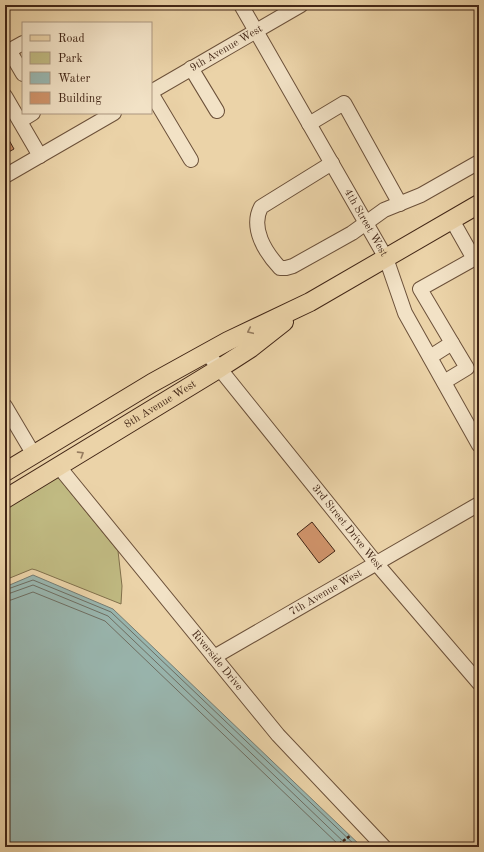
<svg xmlns="http://www.w3.org/2000/svg" width="484" height="852" font-family="'Old Standard TT',serif">
	<style>
		.green { fill: #c0ba82; stroke: #81704c }
		.water { fill: #99b6af; stroke: #767c72 }
		.lines { fill: none; stroke-linecap: round; stroke-linejoin: round }
		.shore { stroke: #6e6e62; stroke-width: 1 }
		.building { fill: #cf936a; stroke: #422616 }
		.minor-casing { stroke: #6c513a; stroke-width: 16 }
		.major-casing { stroke: #422616; stroke-width: 20 }
		.path { stroke: #422616; stroke-width: 2.5; stroke-dasharray: 3 2; stroke-linecap: butt }
		.minor { stroke: #f2e2c6; stroke-width: 14 }
		.major { stroke: #ebd3a8; stroke-width: 18 }
		.oneway { stroke: #967c5f }
		.labels { text-anchor: middle; dominant-baseline: central; stroke-width: 3; stroke-linejoin: round; paint-order: stroke }
		.street-label { font-size: 11px; fill: #422616; stroke: #f2e2c6 }
	</style>
	<rect width="100%" height="100%" fill="#ebd3a8"/>
	<filter id="stains"><feTurbulence type="fractalNoise" baseFrequency=".005" numOctaves="4"/><feColorMatrix values="0 0 0 0 .2 0 0 0 0 .09 0 0 0 0 .02 0 0 0 .5 -.17"/></filter>
	<radialGradient id="worn" r=".72"><stop offset=".6" stop-color="#630" stop-opacity="0"/><stop offset="1" stop-color="#630" stop-opacity=".3"/></radialGradient>
	<path class="green" d="M5 437C10 446 9 452 7 462L5 463Z
		M57 476 118 551 122 586 121 604 36 570 32 569 5 580V509Z"/>
	<path class="water" d="M33 575 113 609 362 847H5V587Z"/>
	<g class="lines">
		<path class="shore" d="M5 590 33 580 111 612 357 847
			M5 595 33 585 108 616 349 847
			M5 601 11 600 33 592 105 621 341 847"/>
	</g>
	<path class="building" d="M5 133 14 149 5 154Z
		M312 522 335 551 319 563 297 534Z"/>
	<g class="lines">
		<g class="minor-casing">
			<g id="minor">
				<path id="s1" d="M241 5 386 258 405 313 479 445"/>
				<path d="M9 50 23 74"/>
				<path d="M5 53 23 43"/>
				<path d="M191 68 217 111"/>
				<path id="s2" d="M151 92 301 5"/>
				<path d="M151 93 191 160"/>
				<path d="M5 96 40 156"/>
				<path d="M20 121 33 113"/>
				<path d="M309 124 344 103 400 204"/>
				<path d="M332 163 261 207C250 228 265 252 280 268H286L293 266 352 233 384 210 421 195 479 162"/>
				<path d="M5 176 114 113"/>
				<path d="M452 220 474 259"/>
				<path id="s3" d="M207 353 376 563 479 683"/>
				<path d="M430 357 452 343 420 289 479 256"/>
				<path d="M444 382 467 368 452 343"/>
				<path d="M5 406 34 455"/>
				<path id="s4" d="M60 466 64 473 278 735 384 847"/>
				<path id="s5" d="M214 657 479 504"/>
			</g>
		</g>
		<g class="major-casing">
			<g id="major">
				<path d="M5 472 152 383 228 341 310 302 479 204"/>
				<path id="s6" d="M5 499 220 368 251 348 284 322"/>
			</g>
		</g>
		<path class="path" d="M335 847 350 836"/>
		<use href="#minor" class="minor"/>
		<use href="#major" class="major"/>
	</g>
	<defs><path id="oneway-chevron" d="M-2-3.5L2.5 0L-2 3.5" fill="none" stroke-width="1.6" stroke-linecap="round" stroke-linejoin="round"/></defs>
	<g class="oneway">
		<use href="#oneway-chevron" transform="translate(250 331) rotate(155)"/>
		<use href="#oneway-chevron" transform="translate(81 454) rotate(-32)"/>
	</g>
	<g class="labels">
		<g class="street-label">
			<text stroke="none"><textPath href="#s2" startOffset="87">9th Avenue West</textPath></text>
			<text stroke="none"><textPath href="#s1" startOffset="251">4th Street West</textPath></text>
			<text stroke="none"><textPath href="#s6" startOffset="182">8th Avenue West</textPath></text>
			<text stroke="none"><textPath href="#s3" startOffset="224">3rd Street Drive West</textPath></text>
			<text stroke="none"><textPath href="#s5" startOffset="129">7th Avenue West</textPath></text>
			<text stroke="none"><textPath href="#s4" startOffset="250">Riverside Drive</textPath></text>
		</g>
	</g>
	<rect width="484" height="852" fill="none" stroke="#ebd3a8" stroke-width="20"/>
	<rect x="6" y="6" width="472" height="840" fill="none" stroke="#422616" stroke-width="2"/>
	<rect x="10" y="10" width="464" height="832" fill="none" stroke="#422616"/>
	<rect x="22" y="22" width="130" height="92" fill="#f2e2c6" stroke="#ac9780"/>
	<rect x="30" y="35" width="20" height="6" fill="#ebd3a8" stroke="#ac9780"/>
	<text x="58" y="42" font-size="12" fill="#422616">Road</text>
	<rect x="30" y="52" width="20" height="12" fill="#c0ba82" stroke="#ac9780"/>
	<text x="58" y="62" font-size="12" fill="#422616">Park</text>
	<rect x="30" y="72" width="20" height="12" fill="#99b6af" stroke="#ac9780"/>
	<text x="58" y="82" font-size="12" fill="#422616">Water</text>
	<rect x="30" y="92" width="20" height="12" fill="#cf936a" stroke="#ac9780"/>
	<text x="58" y="102" font-size="12" fill="#422616">Building</text>
	<rect width="100%" height="100%" filter="url(#stains)"/>
	<rect width="100%" height="100%" fill="url(#worn)"/>
</svg>
